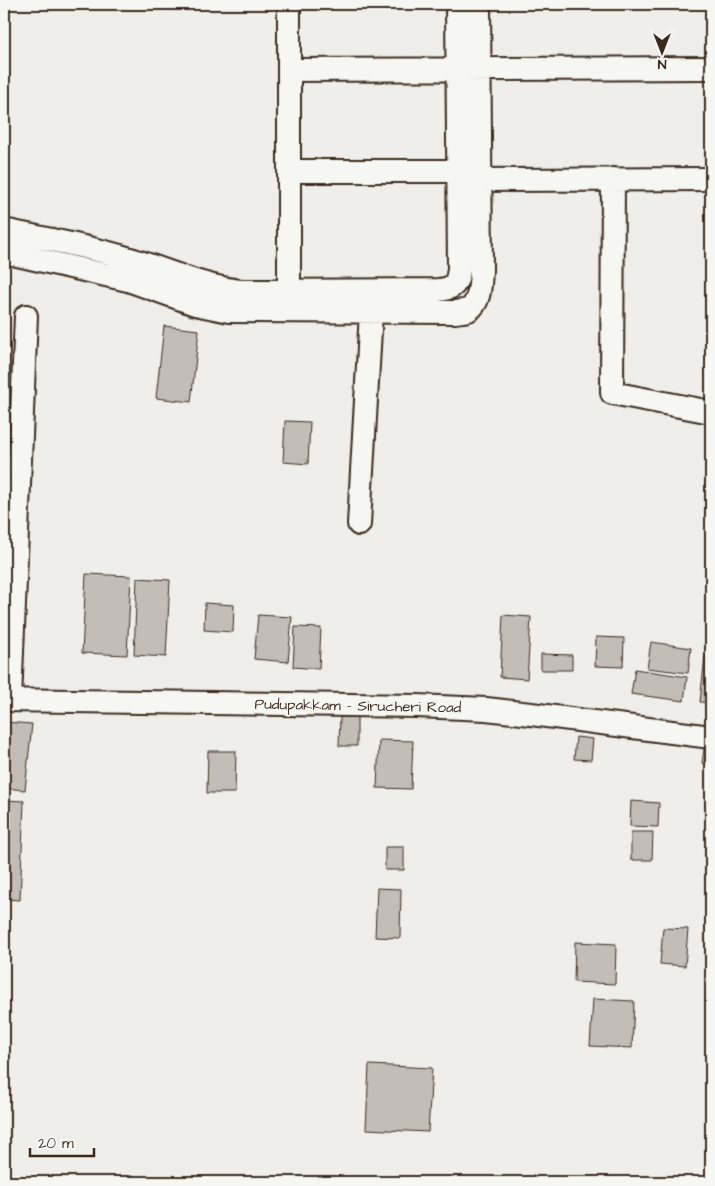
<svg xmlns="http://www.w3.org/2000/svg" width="715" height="1186" font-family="'Architects Daughter',sans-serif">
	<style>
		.building { fill: #c2bdb7; stroke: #3b2a1e }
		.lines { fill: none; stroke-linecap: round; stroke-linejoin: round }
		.minor-casing { stroke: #3b2a1e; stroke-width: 26 }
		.minor { stroke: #f6f6f2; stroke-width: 22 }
		.labels { text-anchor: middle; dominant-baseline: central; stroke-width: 4; stroke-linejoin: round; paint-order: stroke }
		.street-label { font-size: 15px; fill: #3b2a1e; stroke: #f6f6f2 }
	</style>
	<rect width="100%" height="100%" fill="#efeeea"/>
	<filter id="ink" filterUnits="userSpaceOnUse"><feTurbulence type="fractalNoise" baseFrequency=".02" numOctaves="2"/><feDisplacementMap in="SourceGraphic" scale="10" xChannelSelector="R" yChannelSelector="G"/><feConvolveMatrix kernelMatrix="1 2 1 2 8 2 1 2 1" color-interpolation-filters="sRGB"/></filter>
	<g filter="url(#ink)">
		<path class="building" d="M164 326 199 330 191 402 156 398Z
			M285 421 310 422 308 464 283 462Z
			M86 574 131 576 127 655 82 653Z
			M137 578 170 580 166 657 134 655Z
			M205 603 234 605 233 632 204 630Z
			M258 615 292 617 288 662 254 659Z
			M503 615 531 617 527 679 500 677Z
			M295 627 321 628 319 669 293 667Z
			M596 637 624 638 623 667 595 666Z
			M651 642 691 648 688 673 647 668Z
			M541 654 572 655V670H541Z
			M705 656 711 657V703L700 702Z
			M635 669 687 677 684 701 631 694Z
			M340 716H357V746H339Z
			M4 722 32 724 25 790 4 788Z
			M576 737 593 739 591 760 574 759Z
			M379 740 413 741 411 789 377 788Z
			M705 742 711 743V764L702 763Z
			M208 751H236L235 793H207Z
			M4 800 24 801 20 900 4 899Z
			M631 801 659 803 658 827 630 826Z
			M631 832H653L652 860H631Z
			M385 847H404V870H385Z
			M377 888 401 889 400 938 375 937Z
			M663 928 688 929 685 966 660 964Z
			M575 942 616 944 615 984 574 982Z
			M593 999 634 1001 632 1048 590 1046Z
			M369 1065 432 1068 428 1132 366 1129Z"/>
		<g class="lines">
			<g class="minor-casing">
				<path id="minor" d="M289 4V305
					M289 70 711 68
					M289 171H458L480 180 711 179
					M613 179 612 393 711 412
					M4 230C45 239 87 246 127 258 165 269 201 287 241 291L438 290C454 289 457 284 459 269L457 4
					M4 252 128 280 195 304 229 311 456 312C460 311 465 311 468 310 481 303 480 282 481 270L479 4
					M359 524 371 312
					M4 700 417 706 486 709 531 714 711 737
					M10 700 26 316"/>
			</g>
			<use href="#minor" class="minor"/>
		</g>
	</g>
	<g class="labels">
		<g class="street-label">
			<text transform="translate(358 706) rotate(1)">Pudupakkam - Sirucheri Road</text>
		</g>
	</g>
	<rect width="715" height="1186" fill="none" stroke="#f6f6f2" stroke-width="20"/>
	<rect x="10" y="10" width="695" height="1166" fill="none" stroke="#3b2a1e" stroke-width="2" filter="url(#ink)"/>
	<g transform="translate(662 52) rotate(180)" stroke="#f6f6f2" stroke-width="4" paint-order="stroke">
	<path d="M0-4L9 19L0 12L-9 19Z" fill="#3b2a1e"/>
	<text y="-8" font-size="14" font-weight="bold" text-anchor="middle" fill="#3b2a1e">N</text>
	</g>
	<path d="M30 1148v8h64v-8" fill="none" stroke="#3b2a1e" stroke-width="2.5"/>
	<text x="38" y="1148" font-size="15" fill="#3b2a1e" stroke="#f6f6f2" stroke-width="4" paint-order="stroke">20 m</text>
</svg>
